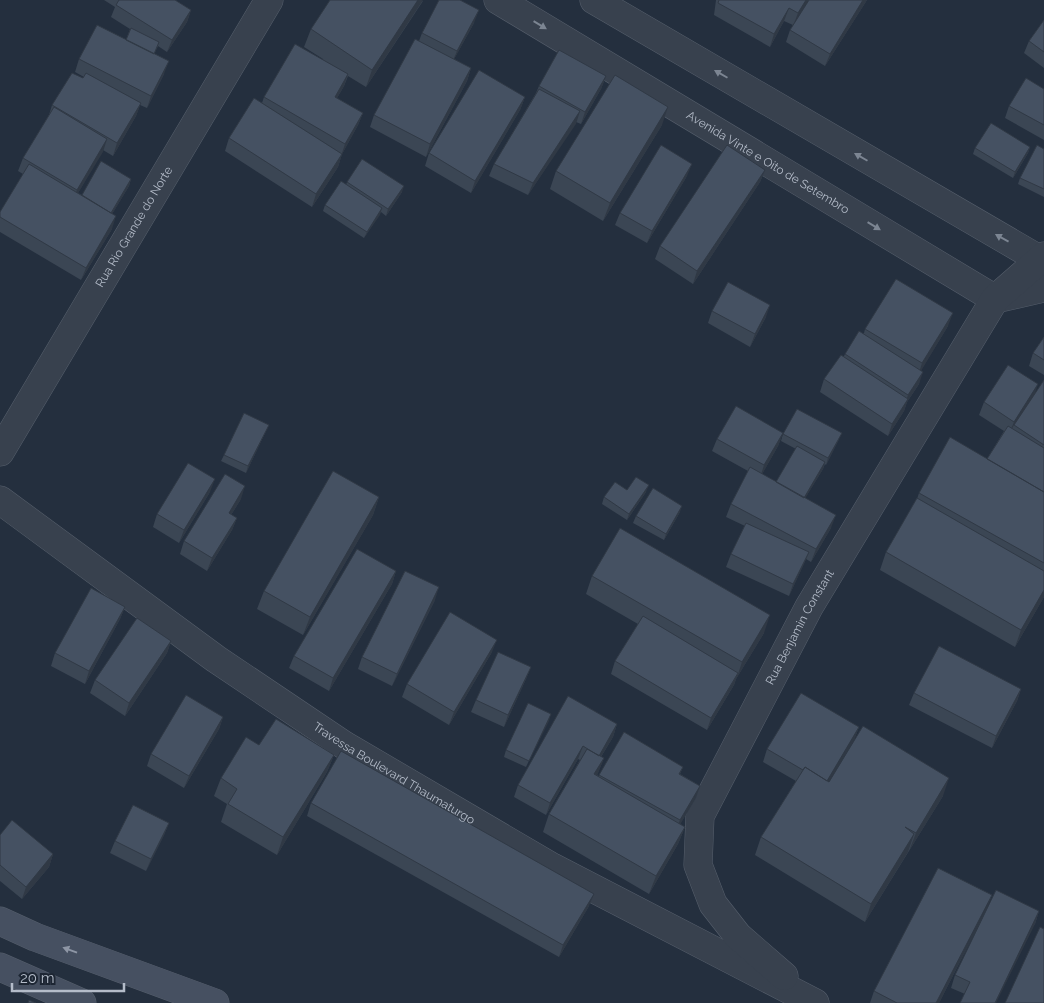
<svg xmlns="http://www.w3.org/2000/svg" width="1044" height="1003" font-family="Raleway,sans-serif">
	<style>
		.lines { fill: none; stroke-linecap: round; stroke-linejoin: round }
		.minor-casing { stroke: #565f6c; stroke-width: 29 }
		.secondary-casing { stroke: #565f6c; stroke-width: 29 }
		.minor { stroke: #38414e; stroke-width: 28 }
		.secondary { stroke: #465061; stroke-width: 28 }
		.wall { fill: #3b4654 }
		.shaded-wall { fill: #303945 }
		.building { fill: #455162; stroke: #303945 }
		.oneway { fill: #7c8592 }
		.oneway2 { fill: #8e96a5 }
		.labels { text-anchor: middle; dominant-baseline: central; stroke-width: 4.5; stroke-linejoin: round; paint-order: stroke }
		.street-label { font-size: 12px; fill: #b4bcc9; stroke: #1d2633 }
	</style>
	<rect width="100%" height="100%" fill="#242f3e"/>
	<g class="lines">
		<g class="minor-casing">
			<g id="minor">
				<path id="s1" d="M498 0 995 299 1044 288"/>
				<path d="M594 0 1044 262"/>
				<path id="s2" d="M0 452 269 0"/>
				<path id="s3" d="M0 500 216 659 344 745 552 867 815 1003"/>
				<path id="s4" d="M784 976 738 936 713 904 698 865 700 816 809 607 995 299 1044 256"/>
			</g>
		</g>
		<g class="secondary-casing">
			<path id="secondary" d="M0 921 35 937 215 1003
				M0 967 82 1003"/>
		</g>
		<use href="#minor" class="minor"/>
		<use href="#secondary" class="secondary"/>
	</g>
	<path class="wall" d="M104 0H175L191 10 187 22 167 52 158 46 154 54 164 74 147 108 140 105 136 116 113 156 103 150 78 193 82 195 131 179 129 186 112 214V229L81 280 0 232V212L23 174 18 171 23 158 49 115 52 105 83 78 84 77 75 72 79 59 126 40 130 29 111 17 115 7Z
		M716 0H867L825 66 786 42 790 30 793 25 784 21 770 47 714 15Z
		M423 1 366 87 348 76 344 86 337 98 363 113 358 125 342 154 338 167 312 207 225 151 229 138 262 103 264 97 323 59 304 47 311 29Z
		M1044 20V68L1024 53 1029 41Z
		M474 23 454 59 471 68 467 81 426 157 370 127 374 115 419 41 422 33Z
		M606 76 601 89 581 124 576 122 528 195 489 176 494 164 536 93 539 86Z
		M1044 89V140L1005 118 1009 106Z
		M525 97 520 110 471 193 425 166 429 153Z
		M662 125 603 221 550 189 556 171Z
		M1030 147 1028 153 1013 178 973 154 975 148Z
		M1044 149V197L1018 184 1020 178Z
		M765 170 760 182 693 284 655 259 660 246Z
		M687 176 647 243 615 225 620 213Z
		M347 182 402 192 386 216 381 212 364 238 323 211 325 205 346 185Z
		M712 311 766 317 750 347 708 323Z
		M948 326 921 370 919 384 907 402 904 411 888 436 820 392 824 379 844 356 845 354 864 333 865 329Z
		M1044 337V375L1029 366 1033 353Z
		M1044 380V597L1015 647 880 570 886 552 917 499 919 493 987 459 1004 431 979 415 984 402 1035 394Z
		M266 431 246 473 221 461 224 455Z
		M783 433 778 446 762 474 776 482 796 449 781 441 783 434 839 439 826 465 825 464 823 469 805 498 831 528 811 562 806 559 789 596 726 567 731 554 745 526 726 517 731 504 748 471 712 451 717 439Z
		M627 490 646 492 627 520 602 504 604 497Z
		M210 492 179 543 153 527 157 514Z
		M379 497 373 515 303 635 257 609 264 591Z
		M241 499 231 515 237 518 232 530 207 571 180 554 184 541Z
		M680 512 664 540 633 523 636 516Z
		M396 571 392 584 329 691 289 668 294 656Z
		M592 576 764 633 736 679 734 685 707 730 611 674 615 661 638 624 586 594Z
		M435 600 392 686 358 669 362 657Z
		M125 607 120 619 85 684 51 666 55 653Z
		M171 641 167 653 125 716 90 693 95 680Z
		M492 652 449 725 402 697 407 684Z
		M531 667 526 679 504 727 471 712 476 700Z
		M1021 689 1017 701 992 748 909 705 914 693Z
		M551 714 526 767 504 757 506 750Z
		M223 717 219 729 184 788 147 766 151 754Z
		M617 724 613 737 601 757 604 758 597 775 599 776 624 732 683 767 680 774 700 786 696 798 680 824 685 827 678 844 649 894 543 832 549 814 580 760 578 759 546 815 514 797 518 785Z
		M859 727 854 740 829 782 943 796 865 922 755 855 761 837 796 781 763 762 767 749Z
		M259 745 334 755 327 772 277 855 221 822 227 804 214 796 221 778Z
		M311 803 589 906 559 957 307 816Z
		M169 823 164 835 146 871 110 853 115 841Z
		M0 835 53 854 49 867 22 899 0 881Z
		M992 895 985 913 939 1003H870L874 991Z
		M1039 911 1035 924 965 994 951 988 955 975Z"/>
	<path class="shaded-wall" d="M418 0H423L366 87 372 70Z
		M806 0H809L793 26 798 13Z
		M863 0H867L825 66 830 54Z
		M789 8 784 21 770 47 774 34Z
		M191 10 187 22 167 52 172 40Z
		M479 10 474 23 452 63 457 51Z
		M169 61 164 74 147 108 151 96Z
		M471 68 467 81 426 157 430 144Z
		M348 74 344 86 330 110 335 97Z
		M606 76 601 89 581 124 585 112Z
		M525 97 520 110 471 193 475 181Z
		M141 103 136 116 113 156 117 143Z
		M668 107 662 125 603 221 610 203Z
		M580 111 576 124 528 195 533 183Z
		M363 113 358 125 341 156 342 154 338 167 312 207 316 194 341 156 345 144Z
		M107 139 103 152 72 203 77 190Z
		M1030 147 1028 153 1013 178 1015 172Z
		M692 164 687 176 647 243 652 231Z
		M765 170 760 182 693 284 697 271Z
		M131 179 129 186 108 221 111 214Z
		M404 186 402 192 386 216 388 209Z
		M382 208 380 215 364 238 367 232Z
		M116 216 112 229 81 280 86 268Z
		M770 305 766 317 750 347 755 334Z
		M953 313 948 326 918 376 922 363Z
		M923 372 919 384 907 402 904 411 888 436 892 424 905 404 908 395Z
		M1038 384 1034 397 1014 425 1009 434 1014 422Z
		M269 425 266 431 246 473 248 466Z
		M783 433 778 446 760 478 764 465Z
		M842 433 826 465 828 458Z
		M825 462 823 469 800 507 802 501Z
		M215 479 210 492 179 543 184 530Z
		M649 485 646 492 627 520 629 514Z
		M245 486 241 499 224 526 229 513Z
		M379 497 373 515 303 635 310 617Z
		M682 506 680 512 664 540 666 534Z
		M836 515 831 528 811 562 816 549Z
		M237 518 232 530 207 571 212 558Z
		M809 552 804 564 789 596 793 584Z
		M396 571 392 584 329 691 333 678Z
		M439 587 435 600 392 686 397 674Z
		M1044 590V597L1015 647 1021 630Z
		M125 607 120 619 85 684 89 671Z
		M770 615 764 633 736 679 734 685 707 730 711 718 738 674 742 662Z
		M497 640 492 652 449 725 454 712Z
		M171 641 167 653 125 716 129 703Z
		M531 667 526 679 504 727 508 715Z
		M1021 689 1017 701 992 748 996 736Z
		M551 714 549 721 526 767 529 761Z
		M223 717 219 729 184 788 189 776Z
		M617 724 613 737 594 768 599 756Z
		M859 727 854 740 821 796 825 783Z
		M583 746 578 759 546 815 550 803Z
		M334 755 327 772 277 855 283 837Z
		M604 758 597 776 594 774Z
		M949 778 943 796 909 851 916 833Z
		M700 786 696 798 675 833 680 820Z
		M169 823 164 835 146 871 151 859Z
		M685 827 678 844 649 894 656 876Z
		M914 834 908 852 865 922 871 904Z
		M53 854 49 867 22 899 26 887Z
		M594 894 589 906 559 957 563 945Z
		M992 895 985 913 939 1003H936Z
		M1039 911 1035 924 996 1003H995Z"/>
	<path class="building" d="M119 0H175L191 10 172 40 116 5Z
		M330 0H418L372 70 311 29Z
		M439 0H460L479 10 457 51 422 33Z
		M719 0H806L798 13 789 8 774 34 718 3Z
		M809 0H863L830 54 790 30Z
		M1044 20V52L1029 41Z
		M97 25 169 61 151 96 79 59Z
		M131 28 159 42 154 54 126 40Z
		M415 39 471 68 430 144 374 115Z
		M295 44 348 74 335 97 363 113 345 144 264 97Z
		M559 50 606 76 585 112 539 86Z
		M479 70 525 97 475 181 429 153Z
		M72 73 83 78 86 73 141 103 117 143 52 105Z
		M615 75 668 107 610 203 556 171Z
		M1026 78 1044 89V125L1009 106Z
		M539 89 580 111 533 183 494 164Z
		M254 98 342 154 316 194 229 138Z
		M54 107 107 139 77 190 23 158Z
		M991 123 1030 147 1015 172 975 148Z
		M661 145 692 164 652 231 620 213Z
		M727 145 765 170 697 271 660 246Z
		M1037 145 1044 149V189L1020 178Z
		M362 159 404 186 388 209 347 182Z
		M101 161 131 179 111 213 82 195Z
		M29 164 116 216 86 268 0 217V212Z
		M341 181 382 208 367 232 325 205Z
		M896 279 953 313 922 363 865 329Z
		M728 282 770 305 755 334 712 311Z
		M859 331 923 372 908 395 845 354Z
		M1044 337V360L1033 353Z
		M841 355 908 399 892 424 824 379Z
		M1008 365 1038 384 1014 422 984 402Z
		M1044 380V445L1014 425Z
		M736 406 783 433 764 465 717 439Z
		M797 409 842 433 828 458 783 434Z
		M244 413 269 425 248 466 224 455Z
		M1008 426 1044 448V492L987 459Z
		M950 437 1044 492V563L919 493Z
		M797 446 825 462 804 498 776 482Z
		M188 463 215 479 184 530 157 514Z
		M750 467 836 515 816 549 731 504Z
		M333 471 379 497 310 617 264 591Z
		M225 474 245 486 229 513 237 518 212 558 184 541Z
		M636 477 649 485 629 514 604 497 615 482 627 490Z
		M653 488 682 506 666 534 636 516Z
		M917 498 1044 571V590L1021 630 886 552Z
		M746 523 809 552 793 584 731 554Z
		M620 528 770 615 742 662 592 576Z
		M357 549 396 571 333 678 294 656Z
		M405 571 439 587 397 674 362 657Z
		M91 588 125 607 89 671 55 653Z
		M450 612 497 640 454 712 407 684Z
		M643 616 738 673 711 718 615 661Z
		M137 618 171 641 129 703 95 680Z
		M939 646 1021 689 996 736 914 693Z
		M498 652 531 667 508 715 476 700Z
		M801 693 859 727 827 781 805 767 803 770 767 749Z
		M186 695 223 717 189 776 151 754Z
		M568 696 617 724 599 756 583 746 550 803 518 785Z
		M528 703 551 714 529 761 506 750Z
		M276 719 334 755 283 837 228 804 237 789 221 778 246 737 259 745Z
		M863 726 949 778 916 833 905 827 914 834 871 904 761 837 805 767 829 782Z
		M624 732 683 767 679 774 700 786 680 820 599 775Z
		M587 749 604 758 594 774 685 827 656 876 549 814Z
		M341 751 594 894 563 945 311 803Z
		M133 805 169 823 151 859 115 841Z
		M12 820 53 854 26 887 0 865V835Z
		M938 868 992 895 936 1003H897L874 991Z
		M996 890 1039 911 995 1003H960L970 982 955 975Z
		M1040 927 1044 929V1003H1005Z
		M29 1000 36 1003H28Z"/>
	<defs><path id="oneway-solid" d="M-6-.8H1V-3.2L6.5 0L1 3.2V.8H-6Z" transform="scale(1.25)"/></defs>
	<g class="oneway">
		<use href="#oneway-solid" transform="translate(540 25) rotate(31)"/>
		<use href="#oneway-solid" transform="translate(721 74) rotate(-150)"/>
		<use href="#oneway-solid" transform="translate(861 157) rotate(-150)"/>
		<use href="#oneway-solid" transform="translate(874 226) rotate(31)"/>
		<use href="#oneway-solid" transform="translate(1002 238) rotate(-151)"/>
	</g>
	<use class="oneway2" href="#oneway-solid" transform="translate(70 950) rotate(-160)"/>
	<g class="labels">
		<g class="street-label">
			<text stroke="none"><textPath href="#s1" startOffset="315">Avenida Vinte e Oito de Setembro</textPath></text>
			<text stroke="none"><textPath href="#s2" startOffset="262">Rua Rio Grande do Norte</textPath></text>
			<text stroke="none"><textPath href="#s4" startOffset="406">Rua Benjamin Constant</textPath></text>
			<text stroke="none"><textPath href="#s3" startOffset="480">Travessa Boulevard Thaumaturgo</textPath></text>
		</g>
	</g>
	<path d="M12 983v8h112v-8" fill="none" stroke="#b4bcc9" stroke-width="2.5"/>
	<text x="20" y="983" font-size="15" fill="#b4bcc9" stroke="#1d2633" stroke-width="4" paint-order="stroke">20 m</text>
</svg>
